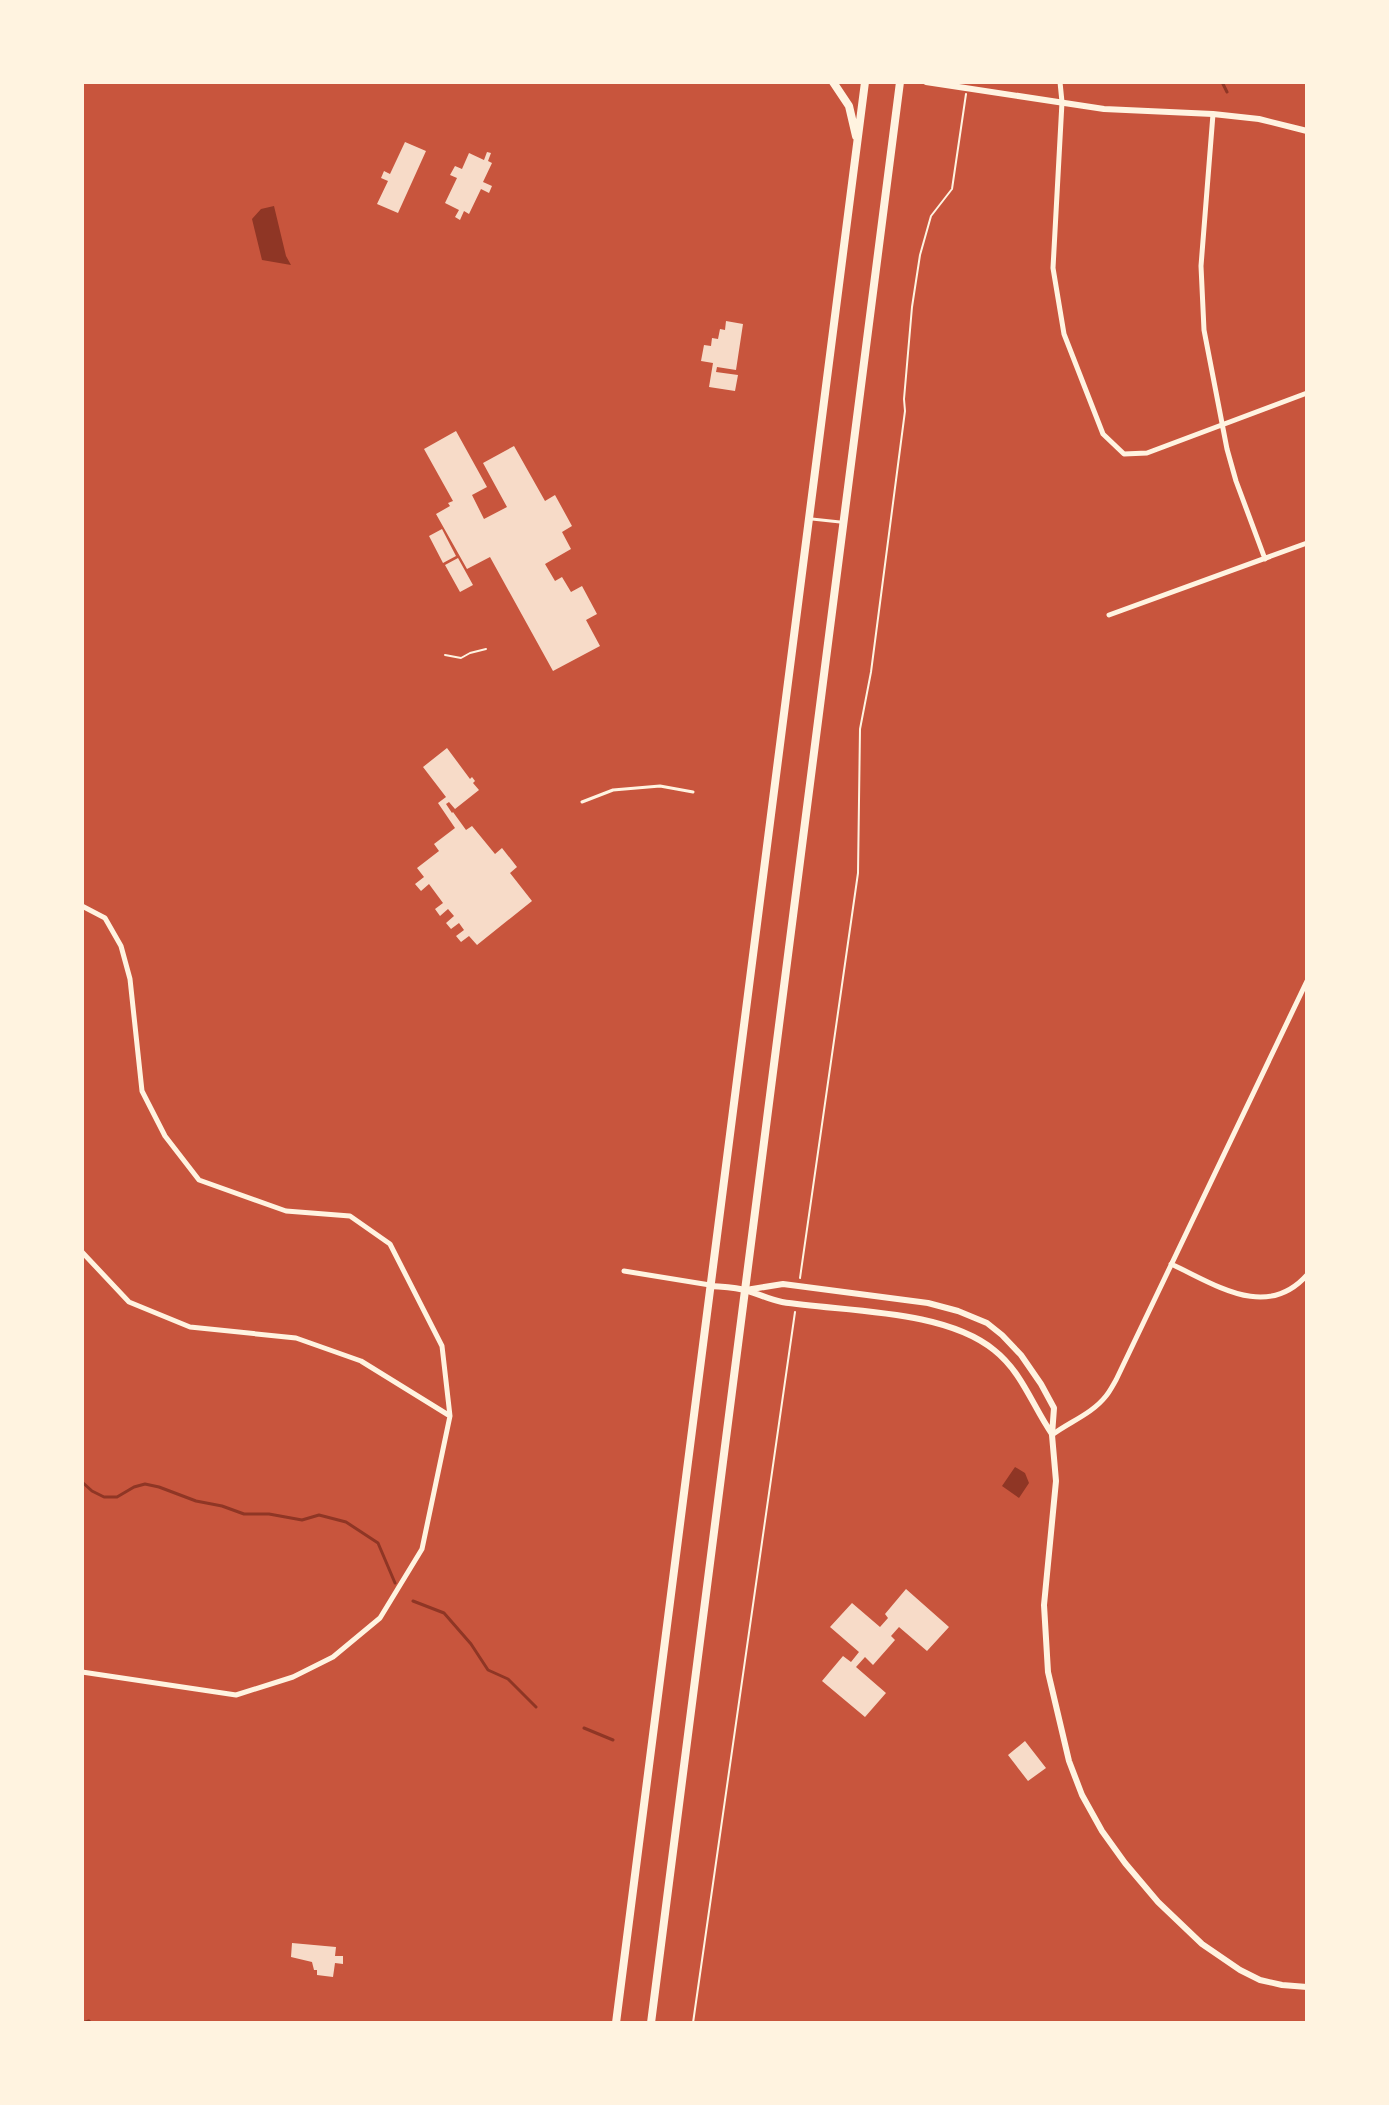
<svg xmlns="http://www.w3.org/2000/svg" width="1389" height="2105" font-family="Poppins,sans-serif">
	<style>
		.water { fill: #8f3625 }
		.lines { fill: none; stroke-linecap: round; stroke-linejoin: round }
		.stream { stroke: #8f3625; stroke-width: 3 }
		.building { fill: #f7dbc8 }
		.path { stroke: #fff3e0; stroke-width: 2 }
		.service { stroke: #fff3e0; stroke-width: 3 }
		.minor { stroke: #fff3e0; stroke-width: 5 }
		.tertiary { stroke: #fff3e0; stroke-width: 6 }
		.trunk { stroke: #fff3e0; stroke-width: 8 }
	</style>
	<rect width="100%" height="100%" fill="#c8553d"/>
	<path class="water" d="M274 206 286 256 291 265 262 260 252 219 261 209Z
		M1015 1467 1025 1473 1029 1483 1019 1498 1002 1486Z"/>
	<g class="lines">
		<path class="stream" d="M1222 82 1227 92
			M82 1482 92 1491 104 1497H117L134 1487 145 1484 159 1487 196 1501 222 1506 244 1514H269L302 1520 319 1515 346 1522 378 1543 395 1583
			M413 1601 444 1613 471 1644 488 1670 508 1679 536 1707
			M584 1728 613 1740
			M82 2023 89 2021 91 2023"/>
	</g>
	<path class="building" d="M405 142 426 151 398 213 377 204 388 181 381 178 384 171 390 174Z
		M487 152 491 153 488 161 492 163 483 182 492 186 489 193 481 189 469 214 464 211 460 220 455 217 459 210 445 203 457 178 450 175 455 166 462 169 469 153 484 160Z
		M726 321 743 324 736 370 717 367 716 372 738 375 735 391 709 387 713 363 701 361 704 345 711 346 712 338 718 339 720 329 725 330Z
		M456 431 487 487 472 495 484 519 507 507 483 463 514 446 545 501 555 495 572 526 562 532 571 549 545 564 555 581 562 577 571 592 582 586 597 614 586 620 600 646 553 671 490 557 467 569 436 514 450 506 448 503 453 501 424 449Z
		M442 529 456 556 443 563 429 536Z
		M458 558 473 585 460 592 445 565Z
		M447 748 470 779 472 777 475 781 473 783 479 790 455 809 449 802 446 804 452 813 453 812 466 830 472 826 495 854 502 848 517 867 510 873 532 901 477 945 469 936 461 942 456 936 464 930 459 923 451 929 446 923 454 916 448 909 440 916 435 909 443 903 429 884 421 891 415 884 424 877 417 868 439 851 434 844 455 828 438 803 446 797 423 767Z
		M906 1589 949 1627 927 1651 899 1627 891 1636 895 1640 873 1665 865 1657 856 1667 886 1693 865 1717 822 1681 843 1656 851 1662 859 1652 830 1627 852 1603 880 1627 888 1618 885 1614Z
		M1025 1741 1046 1768 1028 1781 1008 1755Z
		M292 1943 336 1947 335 1956H343V1964L335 1963 333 1977 317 1975V1970H314L312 1962 291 1957Z"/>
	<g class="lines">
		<path class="path" d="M445 655 461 658 470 653 486 649
			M800 1278 858 873 860 729 871 672 905 411 904 399 912 307 920 255 931 216 952 189 966 94
			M693 2023 795 1312"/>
		<path class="service" d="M812 519 840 522
			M582 802 613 790 660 786 693 792"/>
		<path class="minor" d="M1060 82 1062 102 1053 268 1064 334 1103 434 1124 454 1147 453 1307 393
			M1213 114 1201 266 1204 330 1227 449 1236 481 1265 559
			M1109 615 1307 543
			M82 906 105 918 121 946 130 979 142 1091 165 1136 199 1180 286 1211 350 1216 390 1244 442 1346 450 1416 361 1361 296 1338 190 1327 129 1302 82 1252
			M1171 1264C1215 1284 1266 1321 1307 1275
			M624 1271 710 1285
			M1052 1435C1069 1422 1092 1414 1106 1396 1110 1391 1113 1385 1116 1380L1307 981
			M82 1672 236 1695 293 1677 333 1657 380 1618 422 1549 450 1416"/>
		<path class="tertiary" d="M926 82 1104 109 1213 114 1259 119 1307 131
			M711 1286C723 1287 736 1287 748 1291 759 1294 770 1300 782 1302 845 1312 944 1309 994 1350 1022 1372 1032 1405 1052 1434
			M746 1290 783 1284 928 1303 958 1311 987 1323 1002 1335 1021 1355 1041 1384 1054 1408 1052 1435 1056 1481 1044 1605 1048 1672 1069 1761 1082 1795 1102 1831 1125 1863 1158 1902 1202 1944 1240 1970 1260 1980 1282 1985 1307 1987"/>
		<path class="trunk" d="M833 82 849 106 856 136
			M616 2023 865 82
			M651 2023 900 82"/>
	</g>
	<rect width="1389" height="2105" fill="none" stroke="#fff3e0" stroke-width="168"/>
</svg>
